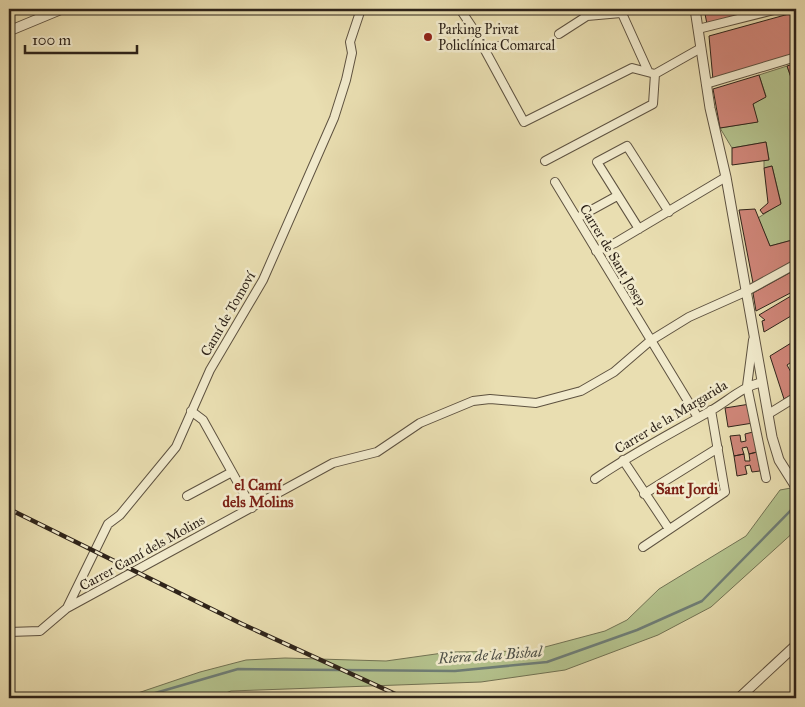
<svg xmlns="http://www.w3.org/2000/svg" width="805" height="707" font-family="'IM FELL Great Primer',serif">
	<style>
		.green { fill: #b4c28d; stroke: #727354 }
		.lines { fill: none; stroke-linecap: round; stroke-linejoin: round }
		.stream { stroke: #6f7e77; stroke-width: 2.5 }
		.building { fill: #d08679; stroke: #2f241a }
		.service-casing { stroke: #5e5240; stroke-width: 6 }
		.minor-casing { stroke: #5e5240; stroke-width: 10 }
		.tertiary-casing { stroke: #5e5240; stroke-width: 11 }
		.service { stroke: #f1eacc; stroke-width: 4 }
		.minor { stroke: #f1eacc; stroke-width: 8 }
		.tertiary { stroke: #f1eacc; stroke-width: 9 }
		.rail-casing { stroke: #2f241a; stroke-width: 4.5 }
		.rail { stroke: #f1eacc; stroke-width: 2.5; stroke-dasharray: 8; stroke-linecap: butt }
		.poi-dot { fill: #8f2418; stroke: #f1eacc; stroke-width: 2 }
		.labels { text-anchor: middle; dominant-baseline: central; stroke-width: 5; stroke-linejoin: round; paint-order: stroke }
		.poi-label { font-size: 14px; fill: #2f241a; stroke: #f1eacc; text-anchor: start }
		.street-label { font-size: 14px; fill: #2f241a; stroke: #f1eacc }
		.neighbourhood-label { font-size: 15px; font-weight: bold; fill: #7a1f14; stroke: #f1eacc }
		.water-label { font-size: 15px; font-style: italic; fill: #4f5148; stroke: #f1eacc }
	</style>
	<rect width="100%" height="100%" fill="#e9deb1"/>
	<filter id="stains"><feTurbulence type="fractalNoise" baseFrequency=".004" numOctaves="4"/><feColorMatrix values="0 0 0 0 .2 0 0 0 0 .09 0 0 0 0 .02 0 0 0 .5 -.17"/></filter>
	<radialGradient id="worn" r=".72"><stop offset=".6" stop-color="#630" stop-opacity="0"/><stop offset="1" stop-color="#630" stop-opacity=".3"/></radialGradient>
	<path class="green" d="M733 9H764L734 18Z
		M787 66 794 86H796V239L770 246 758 218 781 203 772 166 764 168V160L769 159 766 142 732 148 720 128 757 122 753 104 766 96 759 75Z
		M796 483V530L711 607 658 635 565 670 481 682 231 691 213 698H123L200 672 246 660 285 658 386 661 450 652 530 651 605 631 627 620 659 589 746 536 780 490 791 488Z"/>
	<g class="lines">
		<path class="stream" d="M138 698 238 669 455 671 547 662 637 630 702 601 796 505"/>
	</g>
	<path class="building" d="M704 9H733L734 18 707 24Z
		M796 12V55L713 80 709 36Z
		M796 63V86H794L787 66Z
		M759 75 766 97 753 104 758 122 720 128 713 89Z
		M766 142 769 160 732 165V148Z
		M772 166 781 204 763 214 760 210 768 203 764 168Z
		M755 209 770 246 796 239V261L753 283 739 210Z
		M793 271 796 276V290L756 311 753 293Z
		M796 293V313L764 332 762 321 765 320 759 315Z
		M796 340V359L787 365 792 374 796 371V392L784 399 770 356Z
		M750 404 753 423 728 427 725 408Z
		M753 432 757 452 749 454 747 447 742 448 744 454 734 456 730 436 740 435 741 442 746 441 745 434Z
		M757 452 760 471 752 472 750 465 745 466 747 474 737 476 734 456 744 454 745 461H750L749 454Z"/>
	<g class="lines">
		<g class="service-casing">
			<path id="service" d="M484 49 498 44"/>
		</g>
		<g class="minor-casing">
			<path id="minor" d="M460 9 474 30 524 122 632 68 655 74 701 48
				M620 9 648 71
				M698 29 778 9
				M559 34 587 16 621 13
				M706 84 796 57
				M545 161 653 104 655 74
				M555 182 697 416
				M577 218 617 196
				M639 229 597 162 627 146 669 212
				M596 251 615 243 726 177
				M753 340 747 386 766 478
				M191 411 203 420 252 508
				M770 413 796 397
				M623 460 669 529
				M595 479C633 453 672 433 712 410 729 400 742 387 762 382
				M644 494 718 448
				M187 496 232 472
				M643 547 725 492 711 410
				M67 608 108 524 120 515 176 447 210 370 263 280 334 118 346 80 352 53 350 42 361 9
				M9 632 40 631 67 608 333 463 377 452 420 423 473 401 490 399 536 403 581 391 614 372 650 341 689 317 745 292 796 264"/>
		</g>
		<g class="tertiary-casing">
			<path id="tertiary" d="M695 9 710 108 726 177 772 437 779 460 796 487
				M9 31 62 9
				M739 698 796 645"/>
		</g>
		<use href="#service" class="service"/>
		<use href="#minor" class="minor"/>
		<use href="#tertiary" class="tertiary"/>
		<g class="rail-casing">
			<path id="rail" d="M9 509 242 624 404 698"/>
		</g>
		<use href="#rail" class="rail"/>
	</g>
	<circle class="poi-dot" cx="428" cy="37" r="5"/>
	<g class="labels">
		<g class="poi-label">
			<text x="438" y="29">Parking Privat<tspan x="438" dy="16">Policlínica Comarcal</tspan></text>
		</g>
		<g class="street-label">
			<text transform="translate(613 255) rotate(59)">Carrer de Sant Josep</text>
			<text transform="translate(228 314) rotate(-60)">Camí de Tomoví</text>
			<text transform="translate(671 417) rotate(-31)">Carrer de la Margarida</text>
			<text transform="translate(142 553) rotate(-29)">Carrer Camí dels Molins</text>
		</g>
		<g class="neighbourhood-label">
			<text x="258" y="485">el Camí<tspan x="258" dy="17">dels Molins</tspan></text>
			<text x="687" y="489">Sant Jordi</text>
		</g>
		<g class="water-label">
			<text transform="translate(490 655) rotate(-4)">Riera de la Bisbal</text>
		</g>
	</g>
	<rect width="805" height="707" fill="none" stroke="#e9deb1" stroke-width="30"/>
	<rect x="10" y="10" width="785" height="687" fill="none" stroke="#2f241a" stroke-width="2.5"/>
	<rect x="15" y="15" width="775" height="677" fill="none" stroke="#2f241a"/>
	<path d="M25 45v8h112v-8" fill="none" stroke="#2f241a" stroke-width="2.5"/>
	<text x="32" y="45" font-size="15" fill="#2f241a" stroke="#f1eacc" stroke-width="4" paint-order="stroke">100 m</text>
	<rect width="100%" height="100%" filter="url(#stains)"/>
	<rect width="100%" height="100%" fill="url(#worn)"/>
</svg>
